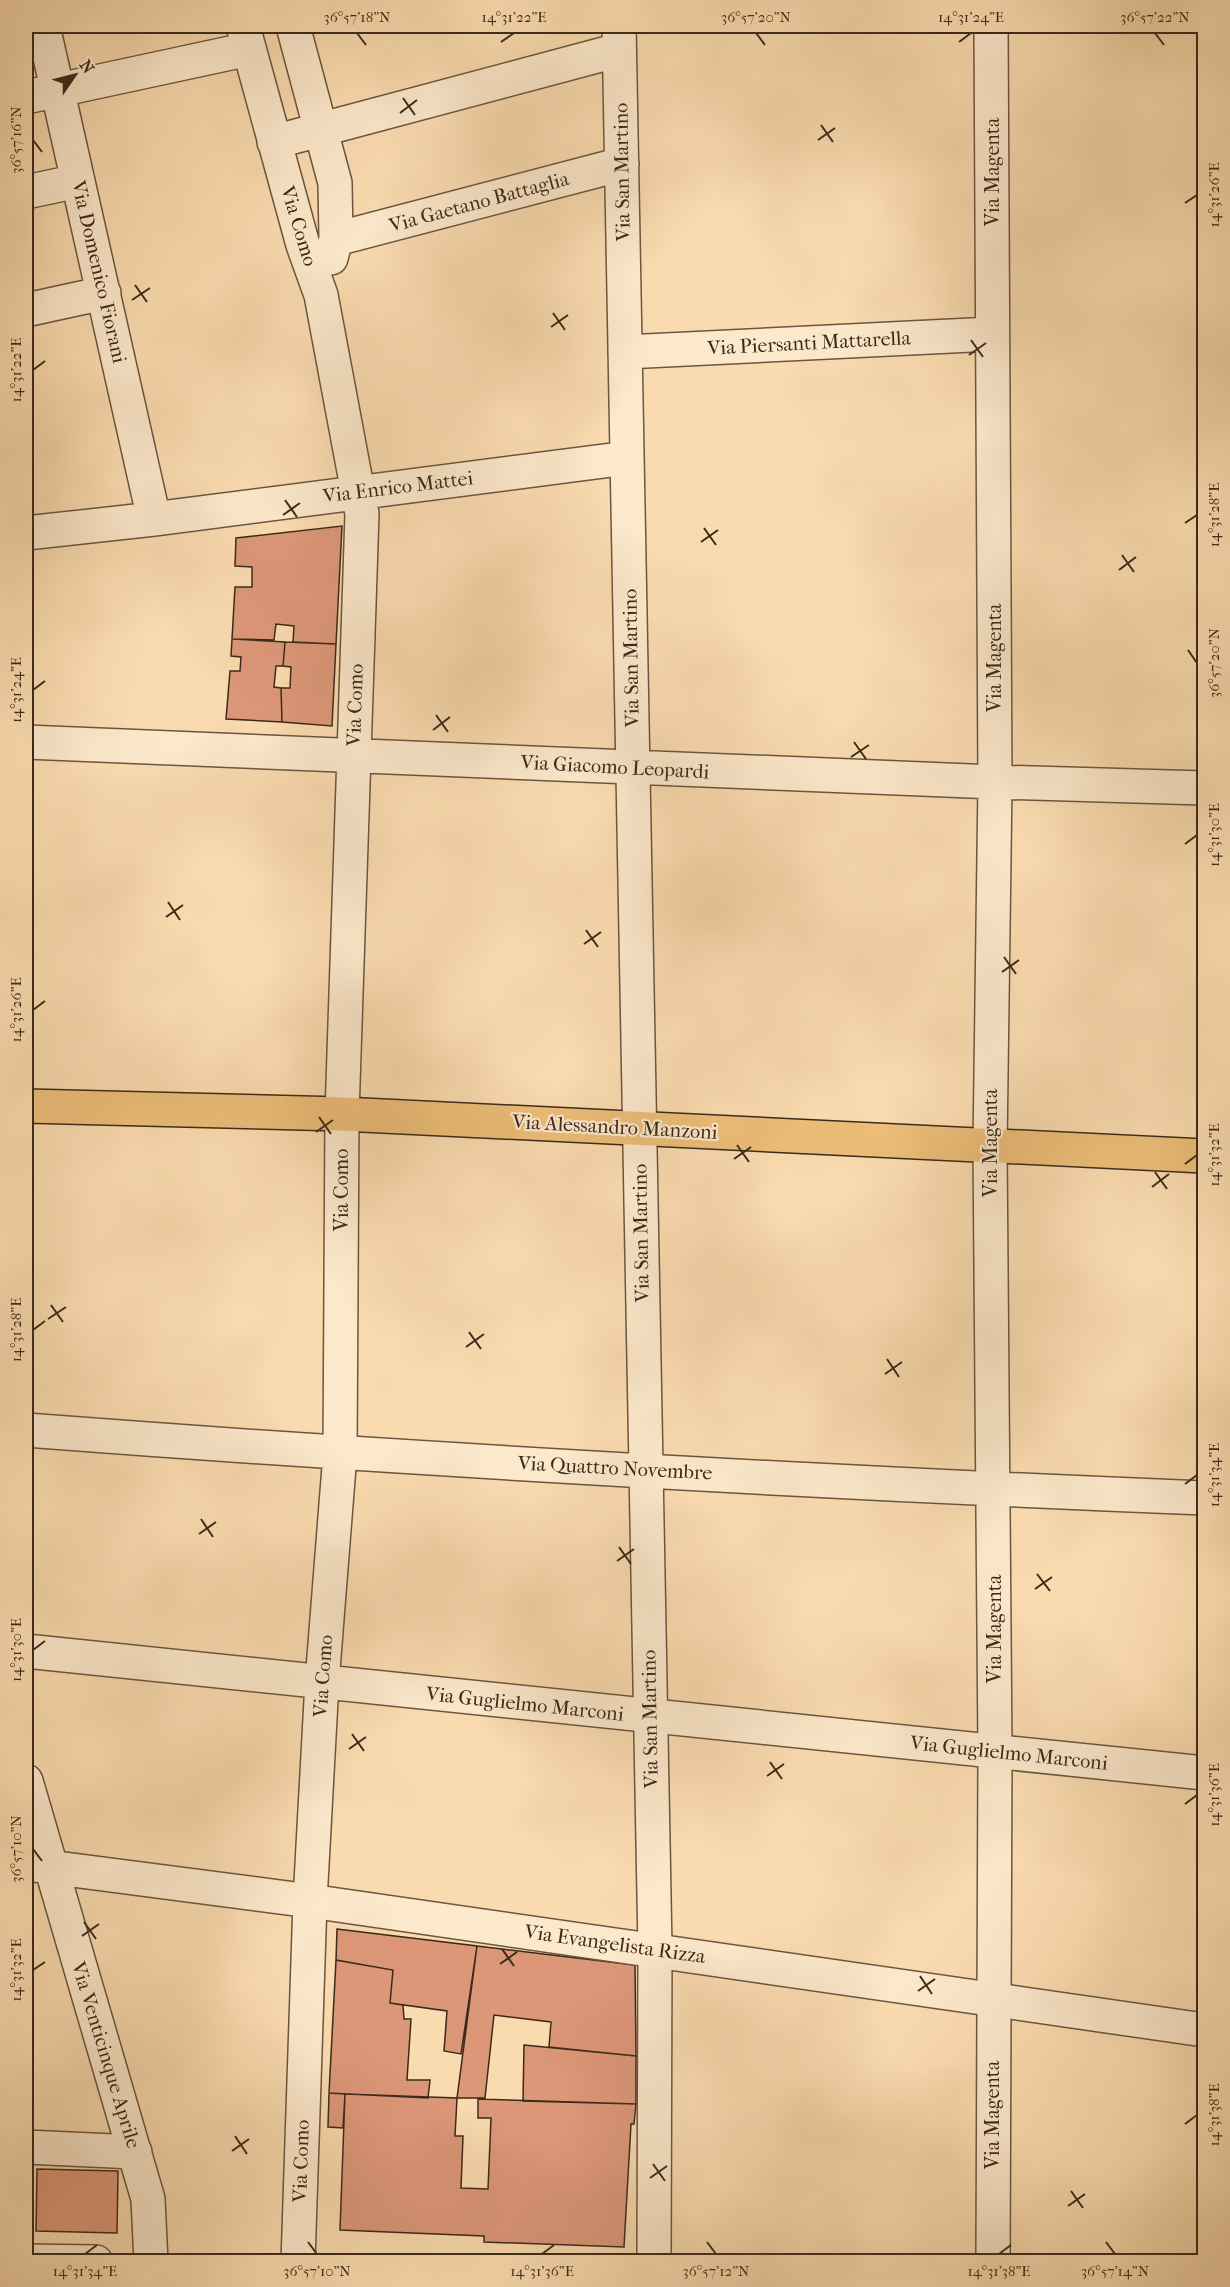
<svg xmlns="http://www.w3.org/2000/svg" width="1230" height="2287" font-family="'IM FELL French Canon',serif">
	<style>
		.building { fill: #dc9779; stroke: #3b2a1a; stroke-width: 1.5 }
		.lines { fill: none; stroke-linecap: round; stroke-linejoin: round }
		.minor-casing { stroke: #6b563f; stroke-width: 36 }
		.major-casing { stroke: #3b2a1a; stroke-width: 36 }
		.minor { stroke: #fce8cb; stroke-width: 33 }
		.major { stroke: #edbe78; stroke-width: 33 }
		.ticks { fill: none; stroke: #3b2a1a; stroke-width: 2 }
		.labels { text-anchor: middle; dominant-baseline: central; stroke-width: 4.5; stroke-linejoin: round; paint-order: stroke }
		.street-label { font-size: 20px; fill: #3b2a1a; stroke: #fce8cb }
		.neatline { fill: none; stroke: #3b2a1a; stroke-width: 2 }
		.ticks-label { font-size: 15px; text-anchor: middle; fill: #3b2a1a }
	</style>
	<rect width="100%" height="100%" fill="#fadbaf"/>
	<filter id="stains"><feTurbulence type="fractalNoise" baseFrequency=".00333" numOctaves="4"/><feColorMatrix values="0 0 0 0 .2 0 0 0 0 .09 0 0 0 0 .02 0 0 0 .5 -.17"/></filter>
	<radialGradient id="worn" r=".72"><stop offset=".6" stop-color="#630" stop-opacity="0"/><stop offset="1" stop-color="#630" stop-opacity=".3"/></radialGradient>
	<path class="building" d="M342 526 336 644 293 642 294 626 276 624 274 640 232 639 235 587H252V567L235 566 236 538Z
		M232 639 285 642 283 666H276L274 687 281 688 282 722 226 719 230 671H240L241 657 231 656Z
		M285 642 336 644 332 726 282 722 281 688H290L291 667 283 666Z
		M337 1929 477 1946 461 2054 444 2051 447 2011 390 2003 393 1970 336 1960Z
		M477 1946 635 1965 636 2056 549 2047 551 2022 494 2015 485 2098H457Z
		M336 1960 393 1970 390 2003 403 2005 404 2019H411L407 2080H430L428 2098 329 2093Z
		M524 2045 636 2056V2104L523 2101Z
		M329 2093 345 2094 343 2128 328 2127Z
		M345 2094 457 2098 455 2136H463L461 2188 488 2189 491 2118H478V2099L636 2104 634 2124H631L624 2247 484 2242V2236L340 2230Z
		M37 2169 118 2171 117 2233 36 2231Z"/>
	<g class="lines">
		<g class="minor-casing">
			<path id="minor" d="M43 26 154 519
				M243 26 303 245 321 295 362 514 342 1114 340 1454 322 1682 310 1901 298 2262
				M293 26 335 183 336 239 331 258
				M619 26 655 1949 654 2262
				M991 26 995 782 990 1147 995 1752 993 2262
				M26 97 249 49
				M274 142 619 50
				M26 192 78 181
				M336 239 622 164
				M26 310 104 293
				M625 352 992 334
				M26 533 154 519 627 458
				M26 742 995 782 1204 788
				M26 1430C418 1460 811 1482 1204 1498
				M26 1651 1204 1773
				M26 1781 148 2199 151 2262
				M26 1864 310 1901 1204 2030
				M26 2147 135 2152
				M26 2261 96 2262"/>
		</g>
		<g class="major-casing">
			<path id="major" d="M26 1106 342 1114 1204 1156"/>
		</g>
		<use href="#minor" class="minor"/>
		<use href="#major" class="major"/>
	</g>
	<path class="ticks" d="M357 33 366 45M756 33 765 45M1155 33 1164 45M501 42 514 33M959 42 971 33M403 98 415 115M400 113 417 100M821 125 833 142M33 140 42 152M818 140 835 128M1185 203 1197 195M135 285 147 302M132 300 150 288M553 313 565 330M551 327 568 315M971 340 983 357M969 355 986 343M33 370 45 361M285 500 297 517M283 515 300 503M1185 523 1197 515M704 528 716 545M701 542 718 530M1122 555 1134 572M1119 570 1136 557M1188 650 1197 663M33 690 45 681M436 715 448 732M433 730 450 717M854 742 866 759M851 757 869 745M1185 844 1197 835M168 902 180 920M166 917 183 905M586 930 598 947M584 944 601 932M1004 957 1016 974M1002 972 1019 960M33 1010 45 1001M319 1117 331 1134M316 1132 333 1120M737 1145 749 1162M734 1159 751 1147M1185 1164 1197 1155M1155 1172 1167 1189M1152 1187 1169 1174M51 1305 63 1322M48 1319 66 1307M33 1330 45 1321M469 1332 481 1349M466 1347 484 1334M887 1359 899 1377M885 1374 902 1362M1185 1484 1197 1475M201 1519 213 1537M199 1534 216 1522M619 1547 631 1564M617 1561 634 1549M1037 1574 1050 1591M1035 1589 1052 1577M33 1650 45 1641M352 1734 364 1751M349 1749 366 1737M770 1762 782 1779M767 1776 784 1764M1185 1804 1197 1795M33 1849 42 1861M84 1922 96 1939M82 1936 99 1924M502 1949 514 1966M500 1964 517 1952M33 1970 45 1962M920 1976 932 1994M918 1991 935 1979M1185 2124 1197 2115M235 2136 247 2154M232 2151 249 2139M653 2164 665 2181M650 2178 667 2166M1071 2191 1083 2208M1068 2206 1085 2194M308 2242 317 2254M707 2242 716 2254M1106 2242 1115 2254M85 2254 97 2245M542 2254 554 2245M999 2254 1011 2245"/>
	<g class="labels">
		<g class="street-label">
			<text transform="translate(622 172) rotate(-91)">Via San Martino</text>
			<text transform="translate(992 172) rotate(-90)">Via Magenta</text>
			<text transform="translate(479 202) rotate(-15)">Via Gaetano Battaglia</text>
			<text transform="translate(299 226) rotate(73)">Via Como</text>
			<text transform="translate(99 272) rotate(77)">Via Domenico Fiorani</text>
			<text transform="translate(809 343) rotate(-3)">Via Piersanti Mattarella</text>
			<text transform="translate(398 487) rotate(-7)">Via Enrico Mattei</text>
			<text transform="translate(631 658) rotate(-91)">Via San Martino</text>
			<text transform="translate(994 658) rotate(-90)">Via Magenta</text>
			<text transform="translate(355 705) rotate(-88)">Via Como</text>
			<text transform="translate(615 767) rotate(3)">Via Giacomo Leopardi</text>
			<text transform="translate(615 1127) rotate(3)">Via Alessandro Manzoni</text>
			<text transform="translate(990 1143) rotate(-90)">Via Magenta</text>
			<text transform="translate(341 1190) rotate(-90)">Via Como</text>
			<text transform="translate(641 1233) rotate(-91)">Via San Martino</text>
			<text transform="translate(615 1468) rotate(3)">Via Quattro Novembre</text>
			<text transform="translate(994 1629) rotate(-90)">Via Magenta</text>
			<text transform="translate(323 1676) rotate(-86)">Via Como</text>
			<text transform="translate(525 1704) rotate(6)">Via Guglielmo Marconi</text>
			<text transform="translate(650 1719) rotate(-91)">Via San Martino</text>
			<text transform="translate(1009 1753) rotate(6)">Via Guglielmo Marconi</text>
			<text transform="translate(615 1944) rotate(8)">Via Evangelista Rizza</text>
			<text transform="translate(106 2055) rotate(73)">Via Venticinque Aprile</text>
			<text transform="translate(992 2115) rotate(-90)">Via Magenta</text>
			<text transform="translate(301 2161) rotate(-88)">Via Como</text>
		</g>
	</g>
	<rect width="1230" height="2287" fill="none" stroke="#fadbaf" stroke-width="66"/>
	<g transform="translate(75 75) rotate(55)" stroke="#fce8cb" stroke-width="4.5" paint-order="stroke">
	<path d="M0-4.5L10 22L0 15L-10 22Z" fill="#3b2a1a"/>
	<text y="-9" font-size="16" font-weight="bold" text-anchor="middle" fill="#3b2a1a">N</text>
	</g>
	<rect x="33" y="33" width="1164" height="2221" class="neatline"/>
	<g class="ticks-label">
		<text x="357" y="22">36°57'18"N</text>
		<text x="514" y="22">14°31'22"E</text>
		<text x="756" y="22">36°57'20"N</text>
		<text x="971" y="22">14°31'24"E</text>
		<text x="1155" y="22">36°57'22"N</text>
		<text transform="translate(16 140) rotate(-90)" y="5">36°57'16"N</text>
		<text transform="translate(1214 195) rotate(-90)" y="5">14°31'26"E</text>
		<text transform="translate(16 370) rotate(-90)" y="5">14°31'22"E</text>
		<text transform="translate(1214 515) rotate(-90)" y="5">14°31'28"E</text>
		<text transform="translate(1214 663) rotate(-90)" y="5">36°57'20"N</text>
		<text transform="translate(16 690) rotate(-90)" y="5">14°31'24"E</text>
		<text transform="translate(1214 835) rotate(-90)" y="5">14°31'30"E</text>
		<text transform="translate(16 1010) rotate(-90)" y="5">14°31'26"E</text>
		<text transform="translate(1214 1155) rotate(-90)" y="5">14°31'32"E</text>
		<text transform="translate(16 1330) rotate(-90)" y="5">14°31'28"E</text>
		<text transform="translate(1214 1475) rotate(-90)" y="5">14°31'34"E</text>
		<text transform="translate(16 1650) rotate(-90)" y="5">14°31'30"E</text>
		<text transform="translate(1214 1795) rotate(-90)" y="5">14°31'36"E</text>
		<text transform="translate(16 1849) rotate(-90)" y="5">36°57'10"N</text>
		<text transform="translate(16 1970) rotate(-90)" y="5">14°31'32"E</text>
		<text transform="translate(1214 2115) rotate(-90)" y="5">14°31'38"E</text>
		<text x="85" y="2276">14°31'34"E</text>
		<text x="317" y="2276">36°57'10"N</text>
		<text x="542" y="2276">14°31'36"E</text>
		<text x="716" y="2276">36°57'12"N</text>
		<text x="999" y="2276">14°31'38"E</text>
		<text x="1115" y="2276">36°57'14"N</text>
	</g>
	<rect width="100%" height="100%" filter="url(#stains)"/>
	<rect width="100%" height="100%" fill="url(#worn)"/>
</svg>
